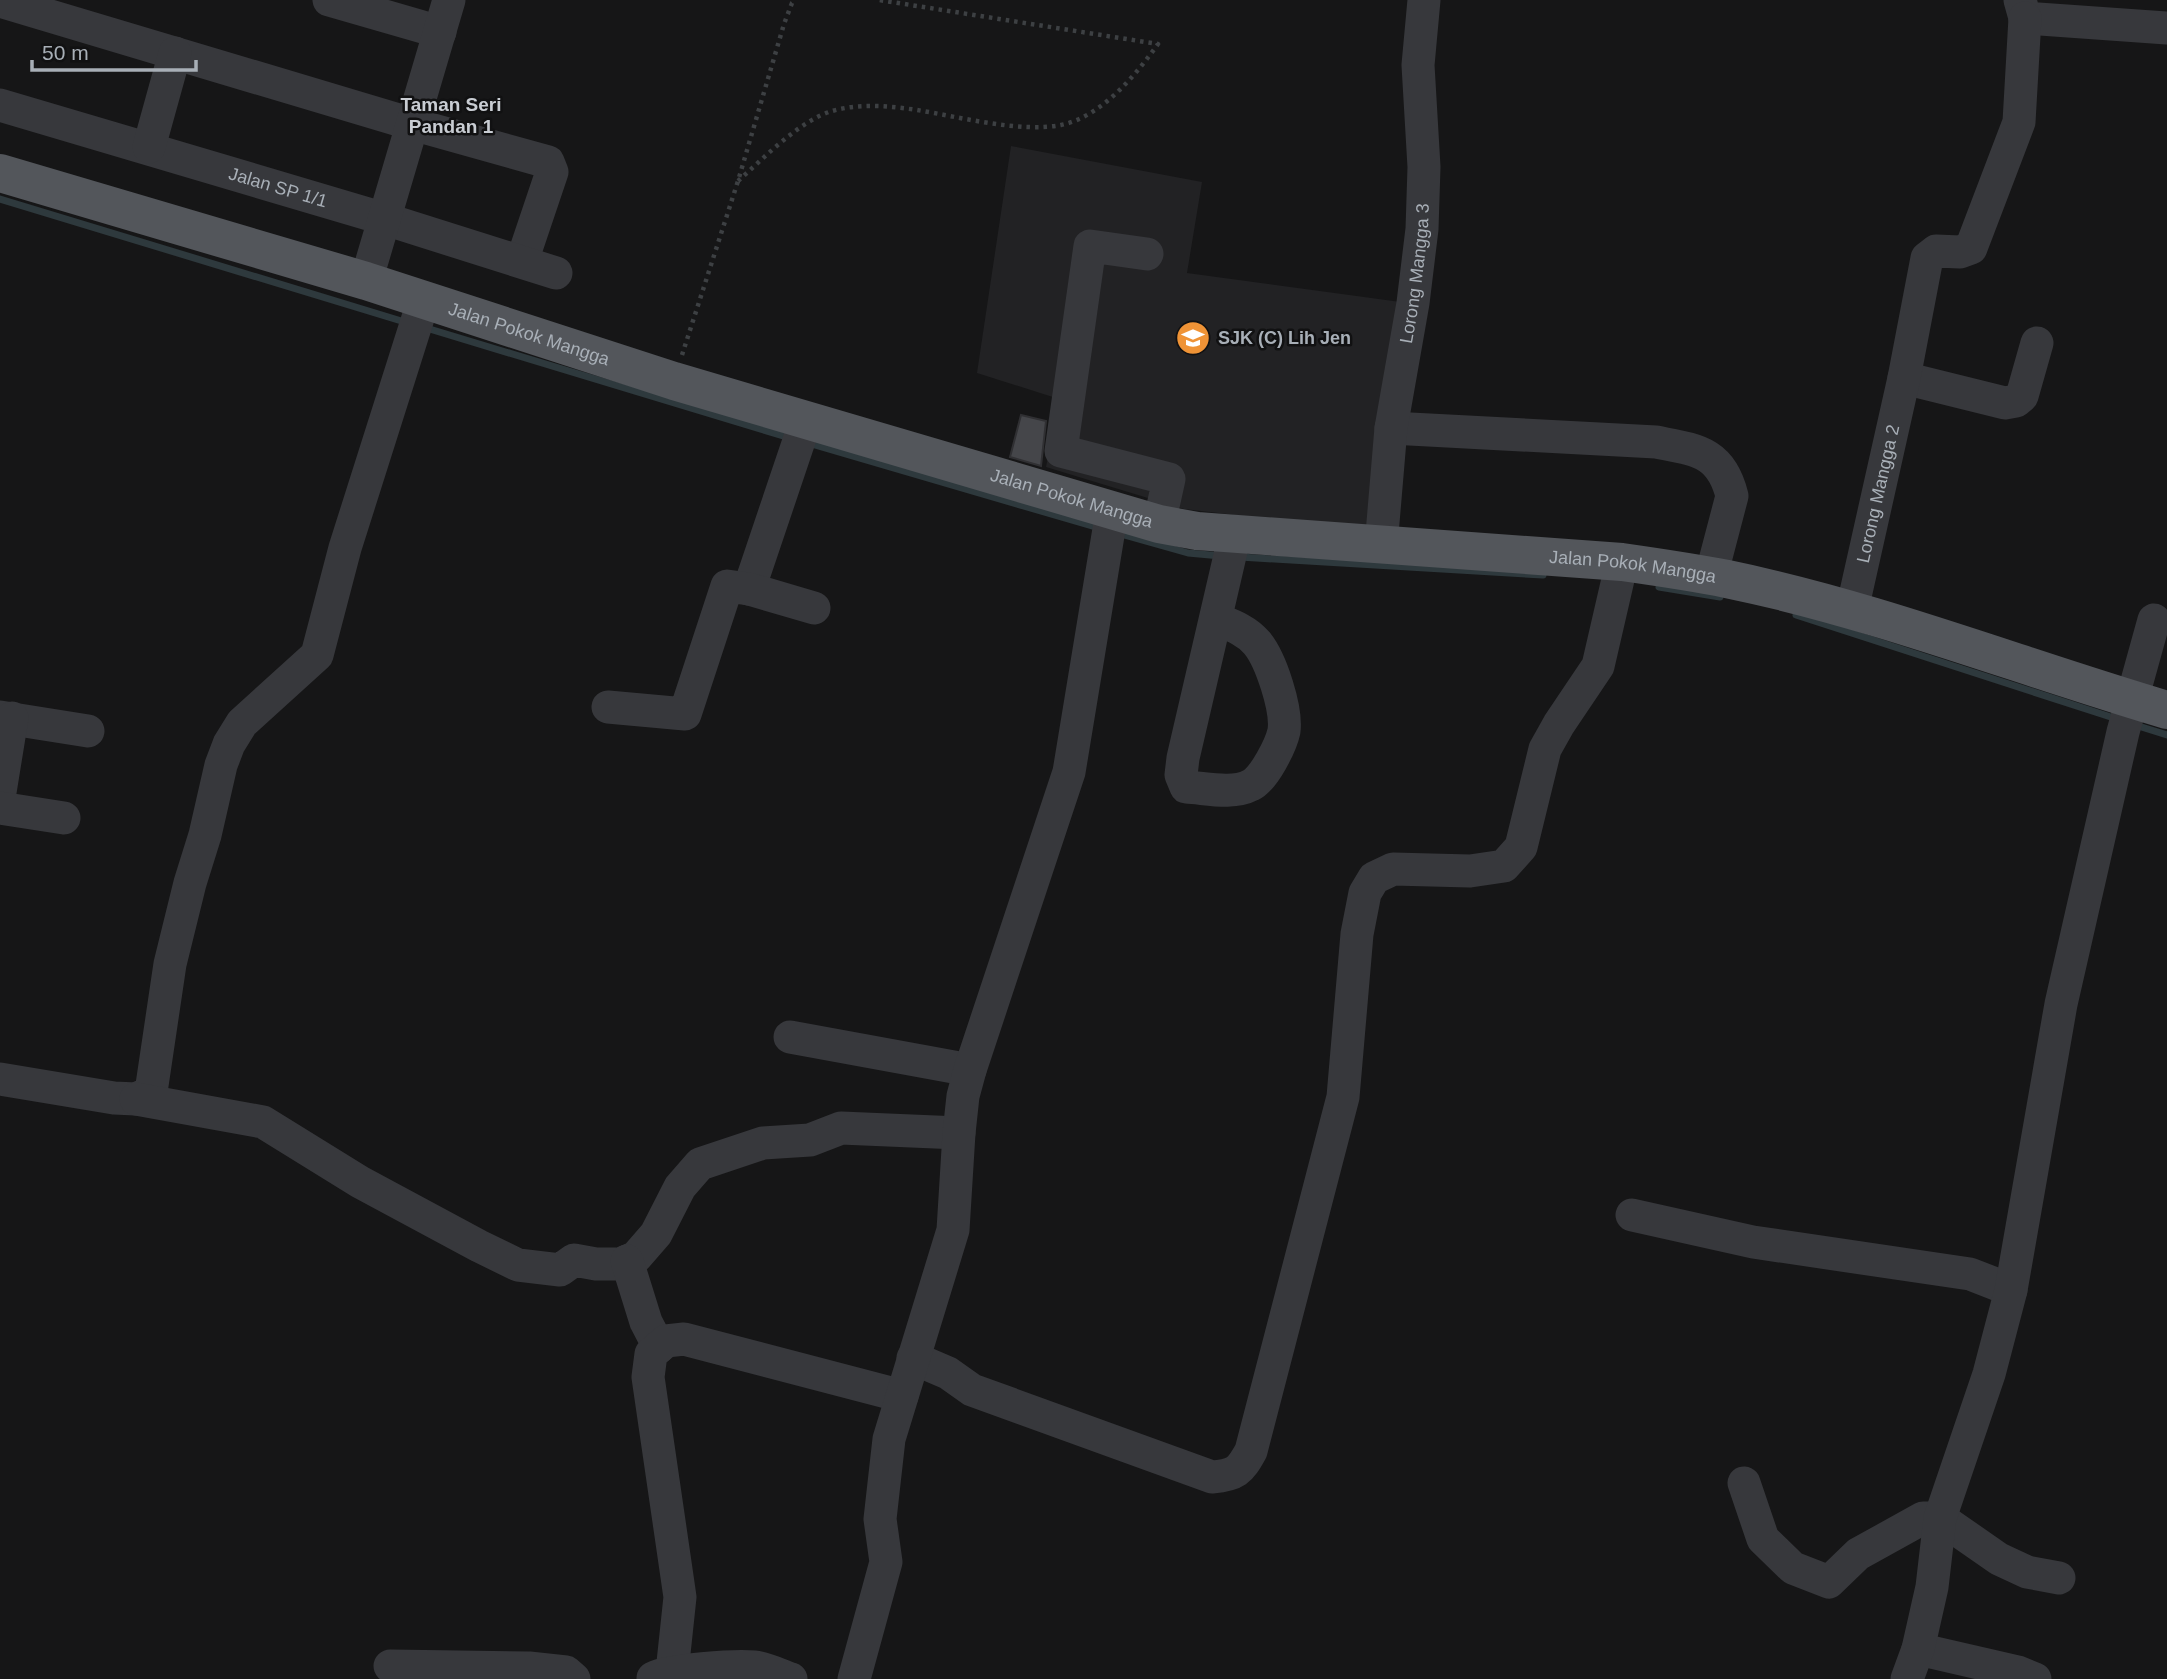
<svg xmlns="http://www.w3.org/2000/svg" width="2167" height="1679" font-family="Arial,sans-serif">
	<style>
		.built { fill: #222224 }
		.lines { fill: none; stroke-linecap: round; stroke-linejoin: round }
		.stream { stroke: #2e393d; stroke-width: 7 }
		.building { fill: #45464a; stroke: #303033; stroke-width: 2 }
		.path { stroke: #3d4043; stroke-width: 4.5; stroke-dasharray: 3.5 5; stroke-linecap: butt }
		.minor { stroke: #37383c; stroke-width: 33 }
		.major { stroke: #53565b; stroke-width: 38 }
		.labels { text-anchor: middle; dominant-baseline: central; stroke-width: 5; stroke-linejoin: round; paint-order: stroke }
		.street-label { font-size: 18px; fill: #a8afb7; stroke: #111112 }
		.poi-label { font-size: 18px; font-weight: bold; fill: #a8afb7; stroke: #111112; text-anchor: start }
		.neighbourhood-label { font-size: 19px; font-weight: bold; fill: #c9cdd3; stroke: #111112 }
	</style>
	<rect width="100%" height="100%" fill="#161617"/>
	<path class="built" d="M1011 146 1202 182 1187 273 1408 303 1375 531 1184 509 1046 467 1059 399 977 373Z"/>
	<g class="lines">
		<path class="stream" d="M0 199 408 323
			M423 327 790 438
			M808 443 1099 528
			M1117 533 1188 553 1221 556
			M1240 557 1543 575
			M1659 587 1720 597
			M1796 615 2117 719
			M2135 725 2167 735"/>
	</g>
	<path class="building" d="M1021 415 1046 421 1041 466 1010 457Z"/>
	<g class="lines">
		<path class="path" d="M738 181C764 158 799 121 832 111 860 103 889 106 917 110 960 117 1020 133 1061 125 1101 117 1135 76 1158 44L879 0
			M682 355 738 181 784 24 792 3 796 0"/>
		<g class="minor">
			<path d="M329 0 440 32"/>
			<path d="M2020 0 2025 18 2167 28"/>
			<path d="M0 1 412 124 548 162 552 172 522 261"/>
			<path id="s1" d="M0 105 385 219 556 273"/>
			<path d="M149 147 175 53"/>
			<path d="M1147 254 1090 246 1061 451 1169 479 1159 524"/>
			<path d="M366 281 449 0"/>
			<path d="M1904 378 2005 403 2016 401 2022 396 2037 343"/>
			<path d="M1391 428 1656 442C1696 450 1721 451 1732 496L1711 576"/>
			<path id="s2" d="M1381 546 1391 428 1413 303 1422 229 1424 167 1418 65 1424 0"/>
			<path d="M749 589 806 420"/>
			<path id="s3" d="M1852 610 1904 378 1927 258 1936 251 1960 252 1971 248 2019 122 2025 18"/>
			<path d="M1216 619C1231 625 1246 630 1257 643 1271 660 1287 709 1284 731 1281 745 1264 779 1251 785 1232 795 1206 788 1186 787L1181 775 1183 758 1235 534"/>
			<path d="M608 707 685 714 727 586 749 589 814 608"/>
			<path d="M0 717 88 731"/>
			<path d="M0 792 12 718"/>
			<path d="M0 808 64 818"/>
			<path d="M790 1037 970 1070"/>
			<path d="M0 1079 114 1098 136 1099 151 1092 170 964 190 883 205 835 221 765 229 744 242 723 317 655 345 548 424 299"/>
			<path d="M136 1099 263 1122 360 1182 479 1246 518 1265 560 1270 574 1260 596 1264H620L636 1257 656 1234 680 1187 700 1164 763 1143 810 1140 841 1128 959 1133"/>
			<path d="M1632 1215 1753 1242 1970 1274 2011 1290"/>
			<path d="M627 1261 646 1322 659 1347"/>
			<path d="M913 1358 948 1373 972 1390 1212 1477C1236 1475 1240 1471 1251 1451L1343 1097 1357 934 1365 893 1374 878 1393 869 1470 871 1504 866 1521 847 1545 749 1559 724 1598 666 1622 562"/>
			<path d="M1744 1483 1763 1539 1793 1568 1829 1582 1858 1554 1923 1518H1940L1999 1559 2027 1572 2059 1578"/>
			<path d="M1918 1649 2018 1672 2035 1679"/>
			<path d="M390 1666 529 1668 566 1672 574 1679"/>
			<path d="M672 1672 680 1597 648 1377 651 1354 666 1341 684 1339 902 1396"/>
			<path d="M653 1678C669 1670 735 1665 754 1667 766 1668 779 1675 791 1679"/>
			<path d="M854 1679 886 1562 880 1519 889 1439 953 1230 959 1133 963 1096 970 1070 1069 772 1112 511"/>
			<path d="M1907 1679 1918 1649 1932 1587 1940 1518 1989 1374 2011 1290 2061 1004 2123 732 2154 620"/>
		</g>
		<path class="major" id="s4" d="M0 173 366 281 674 381 1159 524 1197 531 1622 562C1657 567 1692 572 1727 579 1877 610 2021 667 2167 710"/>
	</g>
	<defs>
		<g id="school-disc" transform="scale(1.75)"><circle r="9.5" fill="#ef9336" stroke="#111112"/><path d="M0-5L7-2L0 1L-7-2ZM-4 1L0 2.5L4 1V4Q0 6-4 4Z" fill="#fff"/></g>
	</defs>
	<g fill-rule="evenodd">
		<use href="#school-disc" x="1193" y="338"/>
	</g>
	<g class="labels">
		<g class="street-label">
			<text stroke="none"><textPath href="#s1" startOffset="290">Jalan SP 1/1</textPath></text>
			<text stroke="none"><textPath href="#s2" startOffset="275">Lorong Mangga 3</textPath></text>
			<text stroke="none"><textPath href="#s4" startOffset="553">Jalan Pokok Mangga</textPath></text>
			<text stroke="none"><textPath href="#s3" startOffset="119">Lorong Mangga 2</textPath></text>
			<text stroke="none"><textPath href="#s4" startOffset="1120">Jalan Pokok Mangga</textPath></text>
			<text stroke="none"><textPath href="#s4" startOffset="1687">Jalan Pokok Mangga</textPath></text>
		</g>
		<g class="poi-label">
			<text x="1218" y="338">SJK (C) Lih Jen</text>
		</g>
		<g class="neighbourhood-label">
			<text x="451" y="104">Taman Seri<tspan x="451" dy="22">Pandan 1</tspan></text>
		</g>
	</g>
	<path d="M32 60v10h164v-10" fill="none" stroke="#a8afb7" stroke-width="3.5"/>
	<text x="42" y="60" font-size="21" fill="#a8afb7" stroke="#111112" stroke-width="5" paint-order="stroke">50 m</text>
</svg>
